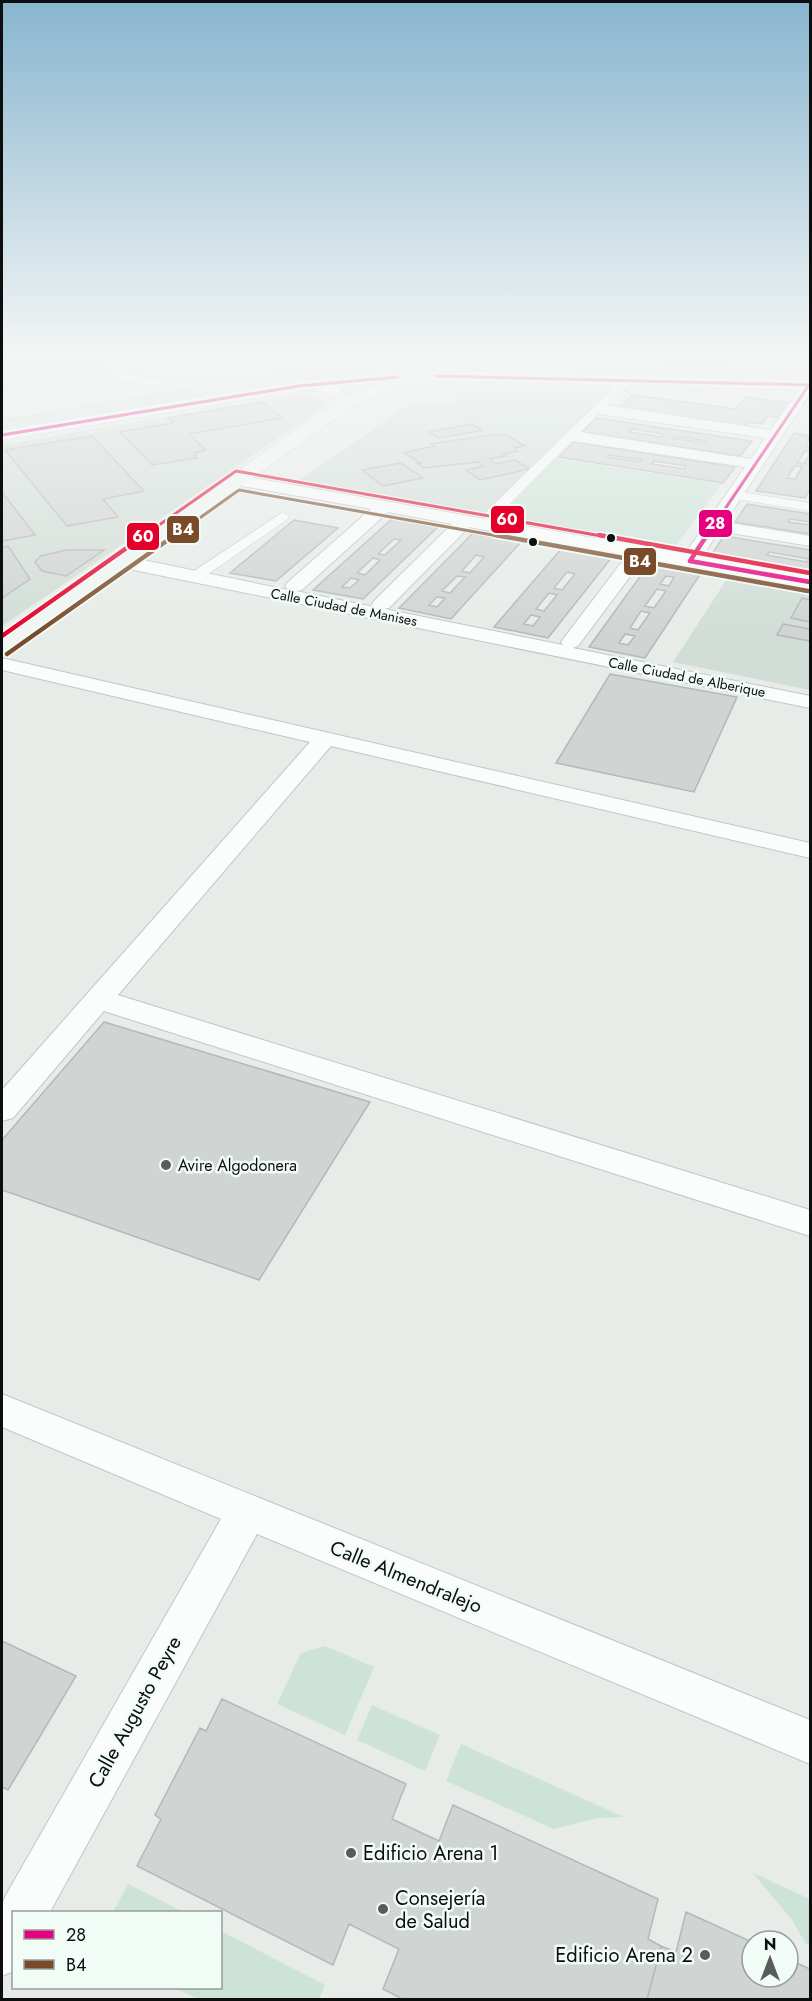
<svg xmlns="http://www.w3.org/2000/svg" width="812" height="2001" font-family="Jost,sans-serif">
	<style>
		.built { fill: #d2ddd7 }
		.green { fill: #cde3d7 }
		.water { fill: #99b7a9 }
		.building { fill: #d0d4d2; stroke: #b4b8b6; stroke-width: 1.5; fill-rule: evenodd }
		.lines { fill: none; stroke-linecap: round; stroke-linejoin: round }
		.pedestrian-casing { stroke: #c2c6c4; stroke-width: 1 }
		.minor-casing { stroke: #c2c6c4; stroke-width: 2 }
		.tertiary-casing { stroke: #c2c6c4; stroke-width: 1 }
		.secondary-casing { stroke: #c2c6c4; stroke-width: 1 }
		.motorway-casing { stroke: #c6c8c7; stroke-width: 1 }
		.pedestrian { fill: #fbfcfc; fill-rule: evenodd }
		.minor { fill: #fbfcfc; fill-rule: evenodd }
		.tertiary { fill: #fbfcfc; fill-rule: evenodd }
		.secondary { fill: #eff6f3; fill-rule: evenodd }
		.motorway { fill: #d3e7df; fill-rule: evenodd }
		.motorway-bridge-casing { stroke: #c6c8c7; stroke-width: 19; stroke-linecap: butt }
		.motorway-bridge { stroke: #d3e7df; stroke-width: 18 }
		.bus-1-far1-casing { stroke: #f2fcf7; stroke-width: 5 }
		.bus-1-casing { stroke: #f2fcf7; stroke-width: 8 }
		.bus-2-far1-casing { stroke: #f2fcf7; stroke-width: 5 }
		.bus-2-casing { stroke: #f2fcf7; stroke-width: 8 }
		.bus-3-far1-casing { stroke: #f2fcf7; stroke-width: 5 }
		.bus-3-casing { stroke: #f2fcf7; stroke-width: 8 }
		.bus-1-far1 { stroke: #e5007d; stroke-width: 3 }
		.bus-1 { stroke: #e5007d; stroke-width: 4.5 }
		.bus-2-far1 { stroke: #7a4b2a; stroke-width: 3 }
		.bus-2 { stroke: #7a4b2a; stroke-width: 4.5 }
		.bus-3-far1 { stroke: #e4002b; stroke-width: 3 }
		.bus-3 { stroke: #e4002b; stroke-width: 4.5 }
		.bus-dot { fill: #0c0f0e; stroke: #f2fcf7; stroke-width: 2 }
		.poi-dot { fill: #595c5b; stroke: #f2fcf7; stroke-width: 2 }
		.labels { text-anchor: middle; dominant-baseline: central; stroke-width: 5; stroke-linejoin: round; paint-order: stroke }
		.far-street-label { font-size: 14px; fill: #0c0f0e; stroke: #f2fcf7 }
		.poi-label { font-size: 16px; fill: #0c0f0e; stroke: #f2fcf7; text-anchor: start }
		.near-street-label { font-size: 20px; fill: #0c0f0e; stroke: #f2fcf7 }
		.near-poi-label { font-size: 20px; fill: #0c0f0e; stroke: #f2fcf7; text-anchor: start }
		.line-badge { stroke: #f2fcf7; stroke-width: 2 }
		.badge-label { font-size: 16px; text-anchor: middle; font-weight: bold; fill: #fff }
	</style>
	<rect width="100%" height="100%" fill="#e7ece9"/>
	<path class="built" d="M2 354H100L111 374 2 391Z
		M511 391 612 392 487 513 300 480 408 405 455 401 458 400V394Z
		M305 393 325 401 321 409 2 626V445Z
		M727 579 810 594V690L673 662Z"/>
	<path class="green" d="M119 354H256L129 372Z
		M560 354H810V378L534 371 531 360Z
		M522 402 586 412 555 441 490 431Z
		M555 458 721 484 674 548 496 517Z
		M325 1646 374 1667 345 1735 277 1704 301 1653Z
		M372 1705 440 1735 425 1771 357 1740Z
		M461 1744 624 1817 598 1818 554 1829 446 1781Z
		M753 1873 810 1899V1946L806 1944 792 1920Z
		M128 1884 184 1912H113Z
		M221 1931 325 1985 319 1999H198L175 1988H220Z"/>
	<path class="water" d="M668 354H725L728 367 671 365Z"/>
	<path class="building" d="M632 395 736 409 746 397 792 403 782 418 768 416 762 424 748 422 745 427 618 409Z
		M263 402 282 418 189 434 206 450 194 453 197 458 152 465 120 432 173 423 168 418Z
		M596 418 752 441 740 456 582 432ZM632 429 664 434 662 437 630 432ZM674 436 705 441 703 443 672 438Z
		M472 424 482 430 439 438 429 432Z
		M794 433 810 436 806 447 810 448V452L805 451 797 463 804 464 810 454V489L805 498 756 491ZM795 466 802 467 795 479 787 478Z
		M492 435H506L525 446 514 448 518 451 503 454 506 456 489 459 496 464 515 460 529 469 480 480 466 470 484 466 477 462 424 468 417 463H421L404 453 434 446 431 444Z
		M92 436 144 491 103 499 118 517 67 526 5 450Z
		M574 442 735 467 723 483 559 457ZM609 455 642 460 640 462 607 457ZM654 461 686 466 684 469 652 464Z
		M401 463 423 478 383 486 362 470Z
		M2 492 35 535 2 541Z
		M747 504 810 514V522L790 519 788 522 810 525V534L735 522Z
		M394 517 440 525 363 599 313 590ZM394 539 401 540 385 555 378 554ZM373 558 380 560 365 575 357 573ZM351 578 359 580 350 588 342 587Z
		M294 520 338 528 276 581 230 573Z
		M474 532 522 541 451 619 399 608ZM476 555 484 557 470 573 462 571ZM457 576 465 577 450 593 442 591ZM437 597 445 598 437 607 429 605Z
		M724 536 810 550V573L711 555ZM769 552 809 559 807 562 767 555Z
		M8 546 30 579 2 598V548Z
		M562 548 612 557 548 638 494 627ZM567 572 575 574 562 590 554 588ZM549 593 557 595 544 611 536 609ZM531 615 540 617 533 626 524 624Z
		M66 550H104L66 576 42 571 35 562 41 556Z
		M649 564 701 573 645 658 589 647ZM666 576 674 577 669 586 660 584ZM657 589 666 591 654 608 645 606ZM641 611 650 613 638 630 630 628ZM625 634 635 636 628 645 619 643Z
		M802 598 810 600V622L791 618Z
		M783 624 810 629V641L777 635Z
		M610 674 737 697 694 792 556 763Z
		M104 1022 370 1102 259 1280 2 1190V1140Z
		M2 1641 76 1676 8 1790 2 1787Z
		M222 1699 406 1784 392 1819 439 1841 453 1805 658 1899 648 1939 661 1946 647 2000H404L383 1989 399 1949 349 1924 333 1965 137 1866 161 1819 155 1815 200 1728 206 1731Z
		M686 1912 752 1942V1977H788V1959L810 1969V2000H647L661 1946 676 1952Z"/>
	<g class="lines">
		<g class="pedestrian-casing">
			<path id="pedestrian" d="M613 388 622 390 495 519H485V513Z
				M734 491 810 503V511L730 498V492Z
				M283 512 289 516 288 519 201 579H191V573Z"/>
		</g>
		<g class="minor-casing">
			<path id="minor" d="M102 354H116L126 373 160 379 162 382 155 386 116 379Z
				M484 354H510L477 364 470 360Z
				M627 376 634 380 622 393H612L610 390 622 377Z
				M810 381V394L725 522 810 536V546L719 531 702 557 810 576V588L644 558 578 646 573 648 810 696V708L124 568 115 562 124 556 288 590 285 586 288 582 371 509 231 484 229 480 231 476 237 475 685 554 745 467 573 441 567 439 565 436 567 433 573 431 751 459 765 438 599 414 591 409 599 404 771 430 804 382ZM388 512 452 524 375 600 372 604 374 607 296 591 302 590ZM469 527 627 555 564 638 561 642 563 645 384 609 389 608Z
				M299 382 336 386 353 400 346 404 325 392 294 389 292 386Z
				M2 658 810 843V858L331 746 118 995 810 1210V1236L104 1011 13 1118 2 1121V1090L310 742 2 670Z
				M2 1394 810 1720V1764L257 1534 50 1912H14V1971L2 1976V1904L6 1895 221 1519 2 1427Z"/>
		</g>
		<g class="tertiary-casing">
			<path id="tertiary" d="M435 371 810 380V390L429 380 427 376 429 372Z
				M398 372 406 377 404 381 299 391 2 440V430L299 381Z"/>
		</g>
		<g class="secondary-casing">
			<path id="secondary" d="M334 354H350C368 379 453 379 471 354H487C467 383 445 376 416 382 391 388 368 399 346 411L10 652 2 654V636L334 403 361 389 387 381C363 376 348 375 334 354Z"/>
		</g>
		<g class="motorway-casing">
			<path id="motorway" d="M334 366 340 368 342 371 340 374 2 431V421Z"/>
		</g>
		<use href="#pedestrian" class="pedestrian"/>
		<use href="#minor" class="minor"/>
		<use href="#tertiary" class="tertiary"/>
		<use href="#secondary" class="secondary"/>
		<use href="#motorway" class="motorway"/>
		<g class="motorway-bridge-casing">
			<path id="motorway-bridge" d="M334 371 437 354"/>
		</g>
		<use href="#motorway-bridge" class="motorway-bridge"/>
		<g class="bus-1-far1-casing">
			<path id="bus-1-far1" d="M435 376 810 385
				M2 435 299 386 398 377
				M706 537 809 385"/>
		</g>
		<g class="bus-1-casing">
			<path id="bus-1" d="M707 535 690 561 810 582"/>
		</g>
		<g class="bus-2-far1-casing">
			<path id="bus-2-far1" d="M173 537 239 490 504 537"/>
		</g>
		<g class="bus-2-casing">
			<path id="bus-2" d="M495 535 808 591
				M7 654 175 535"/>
		</g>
		<g class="bus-3-far1-casing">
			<path id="bus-3-far1" d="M142 537 236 471 607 537"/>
		</g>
		<g class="bus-3-casing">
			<path id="bus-3" d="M599 535 810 573
				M2 636 145 535"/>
		</g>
		<use href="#bus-1-far1" class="bus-1-far1"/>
		<use href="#bus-1" class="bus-1"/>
		<use href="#bus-2-far1" class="bus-2-far1"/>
		<use href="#bus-2" class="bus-2"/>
		<use href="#bus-3-far1" class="bus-3-far1"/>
		<use href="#bus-3" class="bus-3"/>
	</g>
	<linearGradient id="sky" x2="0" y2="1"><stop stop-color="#88b5cf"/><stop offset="0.56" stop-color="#f4f6f5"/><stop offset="1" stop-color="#f4f6f5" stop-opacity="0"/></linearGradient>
	<rect width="812" height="634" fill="url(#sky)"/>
	<g class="bus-dot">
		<circle cx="611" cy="538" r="5"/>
		<circle cx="533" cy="542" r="5"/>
	</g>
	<g class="poi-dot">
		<circle cx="166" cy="1165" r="6"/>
		<circle cx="351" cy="1853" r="6"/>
		<circle cx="383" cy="1909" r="6"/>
		<circle cx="705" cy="1955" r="6"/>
	</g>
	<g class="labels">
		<g class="far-street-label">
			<text transform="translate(344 607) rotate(11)">Calle Ciudad de Manises</text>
			<text transform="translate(687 677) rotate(11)">Calle Ciudad de Alberique</text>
		</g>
		<g class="poi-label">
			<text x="178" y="1165">Avire Algodonera</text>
		</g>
		<g class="near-street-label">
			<text transform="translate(406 1577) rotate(22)">Calle Almendralejo</text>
			<text transform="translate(135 1712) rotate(-61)">Calle Augusto Peyre</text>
		</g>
		<g class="near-poi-label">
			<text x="363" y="1853">Edificio Arena 1</text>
			<text x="395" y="1898">Consejería<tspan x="395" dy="23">de Salud</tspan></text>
			<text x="693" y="1955" text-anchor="end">Edificio Arena 2</text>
		</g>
	</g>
	<g class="line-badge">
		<rect x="490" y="505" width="35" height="29" rx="6" fill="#e4002b"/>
		<rect x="698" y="509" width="35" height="29" rx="6" fill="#e5007d"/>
		<rect x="166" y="515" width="34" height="29" rx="6" fill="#7a4b2a"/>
		<rect x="126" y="522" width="34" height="29" rx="6" fill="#e4002b"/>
		<rect x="623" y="547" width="34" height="29" rx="6" fill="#7a4b2a"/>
	</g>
	<g class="badge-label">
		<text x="507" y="525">60</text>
		<text x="715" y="529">28</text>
		<text x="183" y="535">B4</text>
		<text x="143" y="542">60</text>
		<text x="640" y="567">B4</text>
	</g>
	<rect width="812" height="2001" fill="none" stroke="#0c0f0e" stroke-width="6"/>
	<rect x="12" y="1911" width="210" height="78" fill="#f2fcf7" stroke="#969d9a" stroke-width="1.5"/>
	<rect x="24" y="1930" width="30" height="9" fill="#e5007d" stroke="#969d9a" stroke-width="1.5"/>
	<text x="66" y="1941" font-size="18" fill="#0c0f0e">28</text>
	<rect x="24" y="1960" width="30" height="9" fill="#7a4b2a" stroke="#969d9a" stroke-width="1.5"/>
	<text x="66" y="1971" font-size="18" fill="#0c0f0e">B4</text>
	<g transform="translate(770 1959)"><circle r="28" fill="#f2fcf7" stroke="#969d9a" stroke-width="1.5"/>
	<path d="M0-4.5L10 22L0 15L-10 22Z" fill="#595c5b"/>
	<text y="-9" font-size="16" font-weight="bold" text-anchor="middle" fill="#0c0f0e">N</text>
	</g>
</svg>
